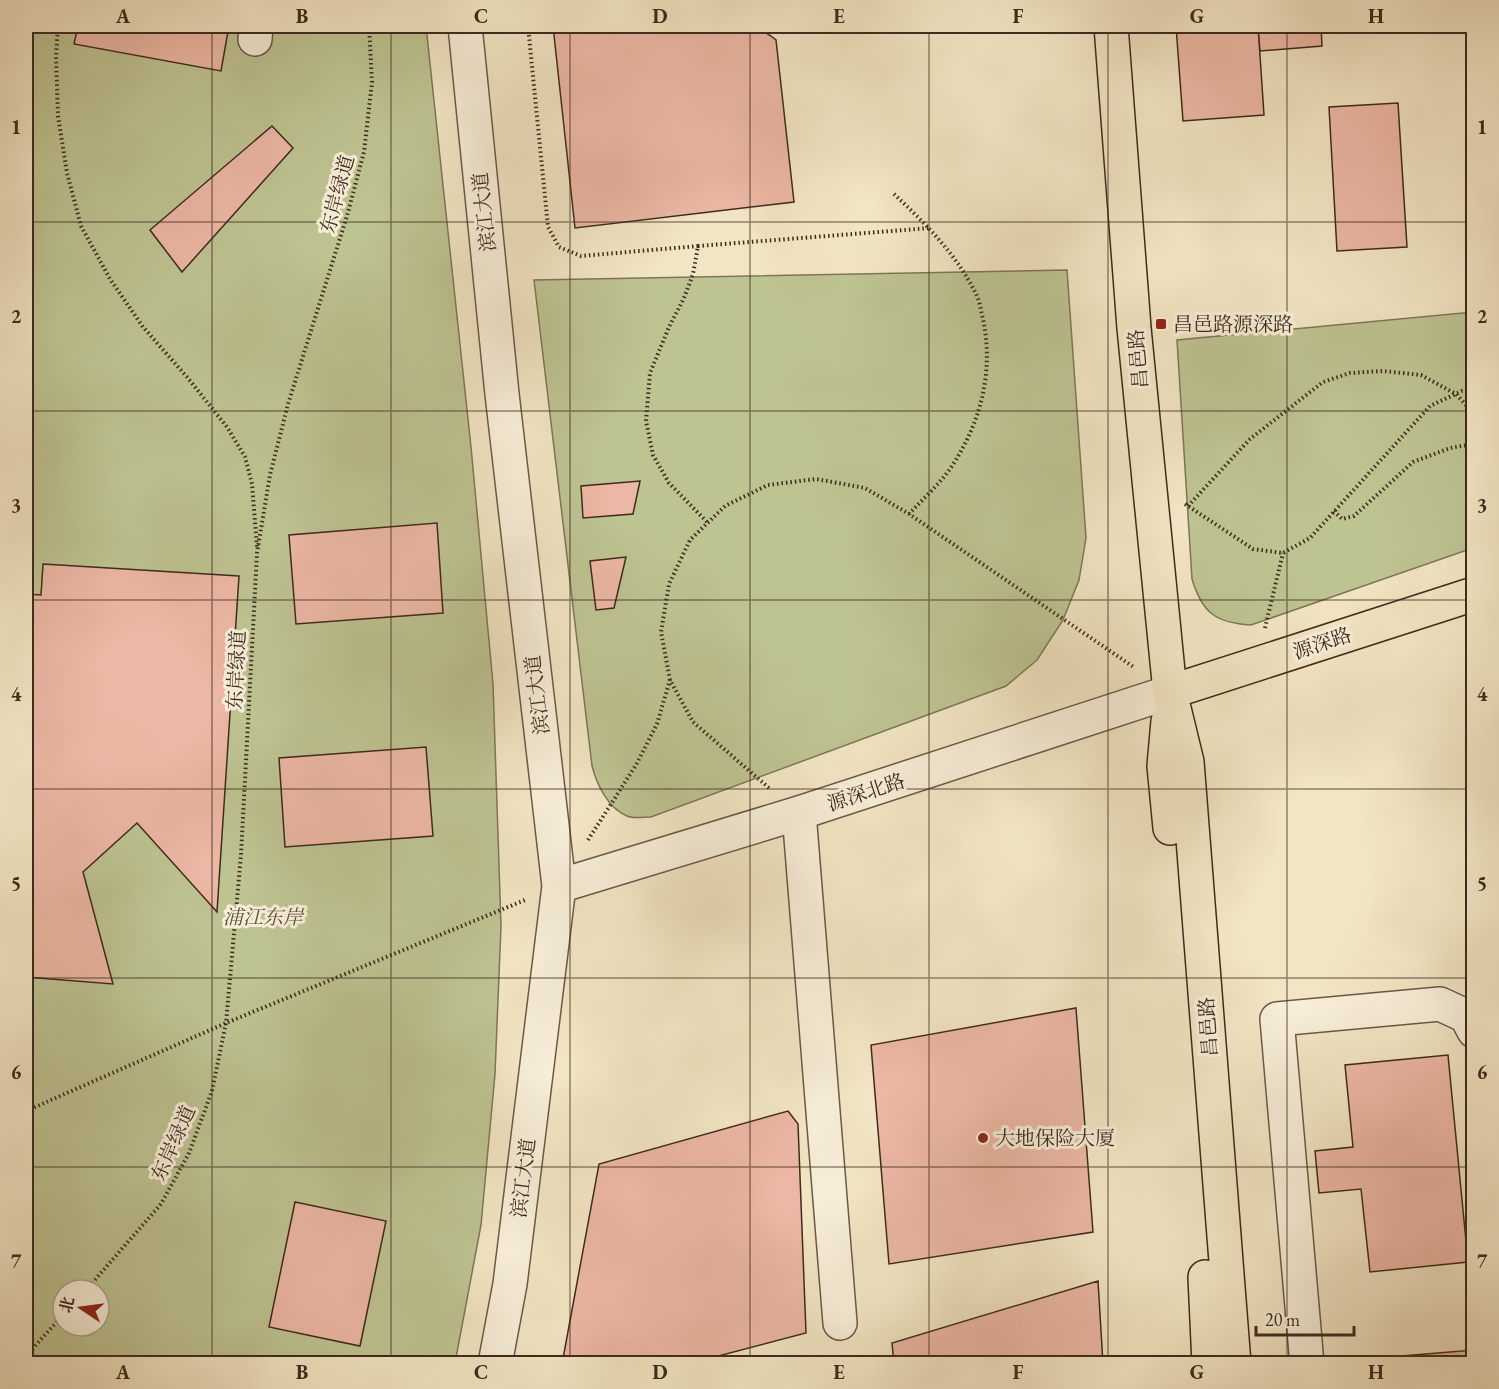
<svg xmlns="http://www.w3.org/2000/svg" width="1499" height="1389" font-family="'EB Garamond','Noto Serif SC',serif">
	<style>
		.green { fill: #bec392; stroke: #7e7658; stroke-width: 1.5; fill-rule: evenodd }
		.building { fill: #ecb7a4; stroke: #3e2a1e; stroke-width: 1.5 }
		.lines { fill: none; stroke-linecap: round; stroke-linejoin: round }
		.minor-casing { stroke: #6b5947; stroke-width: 36 }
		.major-casing { stroke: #3e2a1e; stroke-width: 36 }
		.path { stroke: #3e2a1e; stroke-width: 4; stroke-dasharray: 1.5 3; stroke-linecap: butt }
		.minor { stroke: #f7eed8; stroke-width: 33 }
		.major { stroke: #f2e5c3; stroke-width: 33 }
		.grid { fill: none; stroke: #3e2a1e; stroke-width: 1.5; stroke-opacity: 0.55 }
		.poi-dot { fill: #8f2418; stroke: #f7eed8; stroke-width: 2 }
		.labels { text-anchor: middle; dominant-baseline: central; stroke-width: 6; stroke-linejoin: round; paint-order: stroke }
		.street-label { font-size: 20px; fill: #3e2a1e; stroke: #f7eed8 }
		.poi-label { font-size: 20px; fill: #3e2a1e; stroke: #f7eed8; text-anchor: start }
		.park-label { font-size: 20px; font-style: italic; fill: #5e503b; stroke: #f7eed8 }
		.neatline { fill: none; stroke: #3e2a1e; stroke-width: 2 }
		.grid-label { font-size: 20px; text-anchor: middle; font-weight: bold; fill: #3e2a1e }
	</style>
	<rect width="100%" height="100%" fill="#f2e5c3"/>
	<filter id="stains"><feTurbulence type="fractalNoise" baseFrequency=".00333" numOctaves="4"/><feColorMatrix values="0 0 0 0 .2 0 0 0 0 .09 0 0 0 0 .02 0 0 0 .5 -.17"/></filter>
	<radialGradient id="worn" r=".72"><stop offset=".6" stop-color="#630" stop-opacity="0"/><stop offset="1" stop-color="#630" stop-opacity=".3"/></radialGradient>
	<path class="green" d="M26 26H426L471 447 493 684 501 926 495 1074 481 1225 455 1363H26ZM63 1290H99V1326H63Z
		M1067 270 1086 538 1079 580 1063 620 1037 660 1006 686 651 817C644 817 633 819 627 816 608 808 597 785 592 766L534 280Z
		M1473 312V548L1251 625C1216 623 1202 613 1192 579L1177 340Z"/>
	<path class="building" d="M78 26H229L221 71 74 44Z
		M553 26H755L771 36 776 40 794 202 575 228Z
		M1176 26H1258L1264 115 1183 121Z
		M1258 26H1321L1322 46 1260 51Z
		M1398 103 1407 247 1337 251 1329 107Z
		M272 126 293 148 182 272 150 230Z
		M640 481 633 514 583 518 581 486Z
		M437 523 443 613 296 624 289 535Z
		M626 557 614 608 596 610 590 561Z
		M43 564 239 576 217 912 137 823 83 872 113 984 26 977V711L27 684H26V594L41 595Z
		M426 747 433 836 285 847 279 758Z
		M1076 1008 1093 1232 889 1264 871 1045Z
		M1448 1055 1468 1262 1370 1272 1361 1189 1319 1193 1315 1151 1353 1147 1345 1065Z
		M788 1111 798 1124 806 1333 688 1364H562L599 1164Z
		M295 1202 386 1221 360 1346 269 1327Z
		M1098 1281 1103 1364H894L892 1343Z
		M1474 1350V1364H1377V1358Z"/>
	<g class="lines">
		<g class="minor-casing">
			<path id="minor" d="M465 26 502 394 559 886 510 1284 495 1364
				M255 39 256 26
				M799 813 840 1323
				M559 886 799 813 1170 692
				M1307 1364 1277 1019 1440 1004 1466 1016 1474 1031"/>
		</g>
		<g class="major-casing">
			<path id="major" d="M1111 26 1134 328 1170 692 1187 762 1234 1364
				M1170 692 1474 594
				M1168 721 1164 766 1170 828
				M1205 1277 1209 1364"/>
		</g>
		<path class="path" d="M58 26 56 57 58 116 67 173 81 226 110 279 143 327 187 377 227 427 245 457 252 484 257 547
			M528 26 548 227 559 247 581 256 698 246 693 274 684 298 669 327 650 373 646 421 653 455 669 483 708 523
			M894 194C926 224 958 256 977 296 980 303 981 311 983 319 994 371 981 422 952 466 940 484 923 499 909 514
			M698 246 930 228
			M1185 504 1253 549 1283 553 1310 538 1430 406 1462 391 1474 390
			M1188 506 1250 439 1323 382 1350 373 1383 371 1421 375 1456 394 1474 414
			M1334 511 1342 519 1354 516 1413 462 1450 448 1474 444
			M1265 628 1283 553
			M769 788 693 722 670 680 661 632 669 584 690 540 725 506 768 485 816 479 865 488 909 514 1135 668
			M588 840 636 765 657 724 670 680
			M1467 982 1470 916 1474 898
			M26 1111 226 1023 525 900
			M86 1290 161 1204 189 1153 212 1091 226 1023 241 855 257 553 270 475 288 404 347 216 364 152 372 82 369 26
			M26 1356 63 1315"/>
		<use href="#minor" class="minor"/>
		<use href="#major" class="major"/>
	</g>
	<path class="grid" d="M212 26V1364M391 26V1364M570 26V1364M750 26V1364M929 26V1364M1108 26V1364M1287 26V1364M26 222H1474M26 411H1474M26 600H1474M26 789H1474M26 978H1474M26 1167H1474"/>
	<g class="poi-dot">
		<rect x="1155" y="318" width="12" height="12" rx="3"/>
		<circle cx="983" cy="1138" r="6"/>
	</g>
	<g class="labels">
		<g class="street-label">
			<text transform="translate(337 194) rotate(-75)">东岸绿道</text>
			<text transform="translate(484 212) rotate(-96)">滨江大道</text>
			<text transform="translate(1138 359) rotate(-95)">昌邑路</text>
			<text transform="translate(1322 643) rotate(-18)">源深路</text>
			<text transform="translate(236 670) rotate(-87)">东岸绿道</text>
			<text transform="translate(537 695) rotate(-97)">滨江大道</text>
			<text transform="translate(866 792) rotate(-18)">源深北路</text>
			<text transform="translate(1208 1027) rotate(-94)">昌邑路</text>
			<text transform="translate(173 1143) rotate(-66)">东岸绿道</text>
			<text transform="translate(523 1178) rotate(-83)">滨江大道</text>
		</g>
		<g class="poi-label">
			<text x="1173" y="324">昌邑路源深路</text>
			<text x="995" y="1138">大地保险大厦</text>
		</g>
		<g class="park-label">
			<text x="263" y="917">浦江东岸</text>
		</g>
	</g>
	<rect width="1499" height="1389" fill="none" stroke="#f2e5c3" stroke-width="66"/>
	<g transform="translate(81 1308) rotate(283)"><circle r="28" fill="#f7eed8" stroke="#ada08e" stroke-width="1.5"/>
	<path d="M0-4.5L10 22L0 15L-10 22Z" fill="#8f2418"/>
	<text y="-9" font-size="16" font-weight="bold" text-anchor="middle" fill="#3e2a1e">北</text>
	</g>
	<path d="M1256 1326v9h98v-9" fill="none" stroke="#3e2a1e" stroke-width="3"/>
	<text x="1265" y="1326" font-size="18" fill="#3e2a1e" stroke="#f7eed8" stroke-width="4.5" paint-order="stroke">20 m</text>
	<rect x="33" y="33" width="1433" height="1323" class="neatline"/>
	<g class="grid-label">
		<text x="123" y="23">A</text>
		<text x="302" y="23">B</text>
		<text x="481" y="23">C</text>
		<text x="660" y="23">D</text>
		<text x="839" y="23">E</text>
		<text x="1018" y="23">F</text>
		<text x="1197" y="23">G</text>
		<text x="1376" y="23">H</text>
		<text x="16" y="134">1</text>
		<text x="1482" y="134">1</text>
		<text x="16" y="323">2</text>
		<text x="1482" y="323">2</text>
		<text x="16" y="512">3</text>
		<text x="1482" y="512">3</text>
		<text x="16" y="701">4</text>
		<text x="1482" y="701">4</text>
		<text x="16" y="890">5</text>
		<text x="1482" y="890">5</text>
		<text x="16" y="1079">6</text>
		<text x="1482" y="1079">6</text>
		<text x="16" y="1268">7</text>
		<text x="1482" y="1268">7</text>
		<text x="123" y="1379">A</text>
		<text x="302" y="1379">B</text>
		<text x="481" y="1379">C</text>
		<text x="660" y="1379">D</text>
		<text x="839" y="1379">E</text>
		<text x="1018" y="1379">F</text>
		<text x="1197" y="1379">G</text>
		<text x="1376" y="1379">H</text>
	</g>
	<rect width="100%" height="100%" filter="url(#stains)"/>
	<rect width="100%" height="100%" fill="url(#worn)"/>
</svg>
